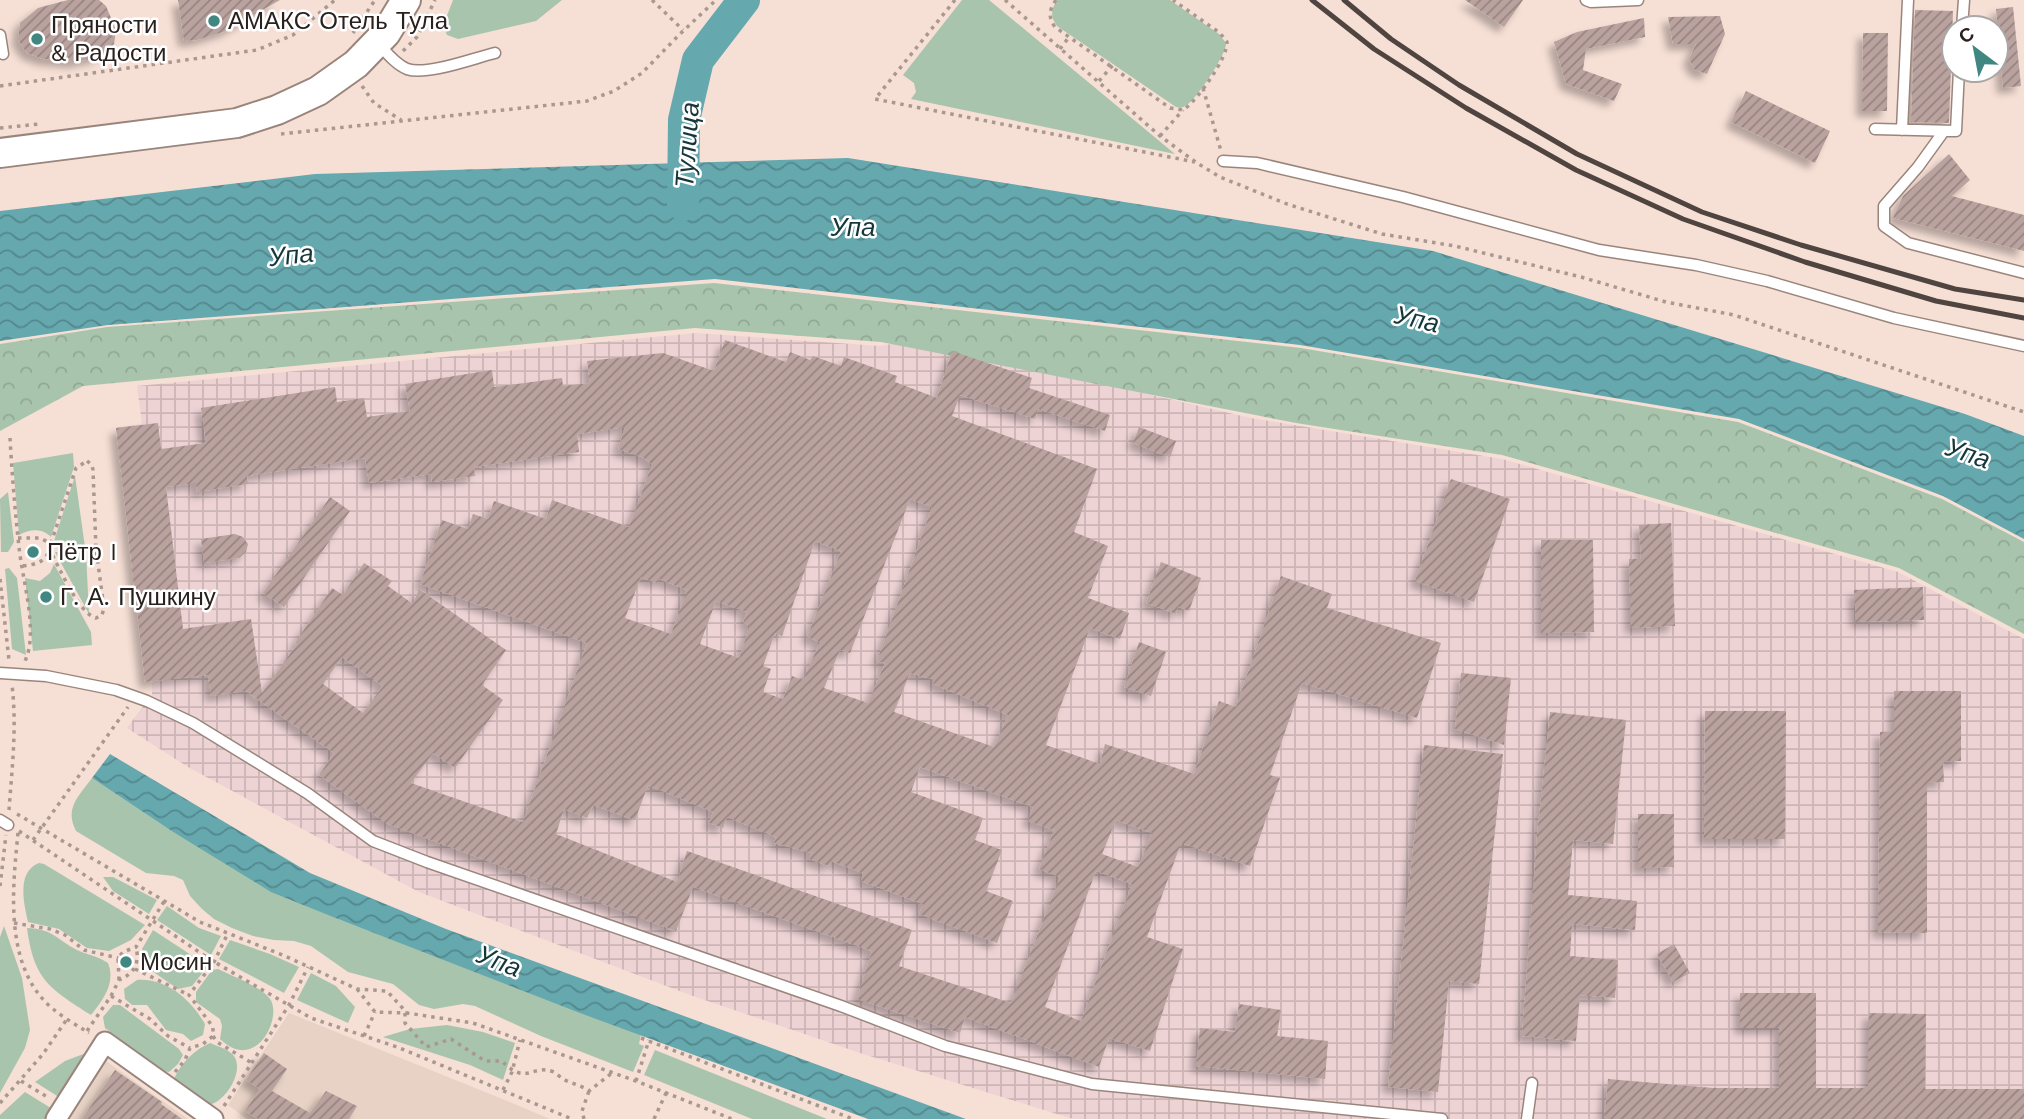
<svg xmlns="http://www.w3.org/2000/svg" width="2024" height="1119" font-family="'Work Sans',sans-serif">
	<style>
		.commercial { fill: #e7d2c5 }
		.industrial { fill: url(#industrial-grid) }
		.grass { fill: #a9c4ad }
		.forest { fill: url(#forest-crowns) }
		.water { fill: url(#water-waves) }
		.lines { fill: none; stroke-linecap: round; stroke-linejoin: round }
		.river { stroke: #65a8ae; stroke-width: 32 }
		.building { fill: url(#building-hatch); fill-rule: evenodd; filter: url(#shadow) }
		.lane-casing { stroke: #9a857c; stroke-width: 13 }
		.street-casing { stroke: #9a857c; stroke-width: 23 }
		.secondary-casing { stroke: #9a857c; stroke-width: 32 }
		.path { stroke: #a99890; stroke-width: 3.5; stroke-dasharray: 3.5 5; stroke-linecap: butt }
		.lane { stroke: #fff; stroke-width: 10 }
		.street { stroke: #fff; stroke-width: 19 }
		.secondary { stroke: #fff; stroke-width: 28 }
		.rail { stroke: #4f443f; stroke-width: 5 }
		.poi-dot { fill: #408781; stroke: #fff; stroke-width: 2.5 }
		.labels { text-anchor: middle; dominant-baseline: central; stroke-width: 5; stroke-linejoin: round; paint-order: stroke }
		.poi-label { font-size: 24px; fill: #29211d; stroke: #fff; text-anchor: start }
		.water-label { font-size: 26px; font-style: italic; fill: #15373a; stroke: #fff }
	</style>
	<defs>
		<pattern id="industrial-grid" width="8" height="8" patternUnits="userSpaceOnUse" patternTransform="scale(1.75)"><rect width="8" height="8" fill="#eed3d5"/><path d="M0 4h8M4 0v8" fill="none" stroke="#ccb5b6"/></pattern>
		<pattern id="forest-crowns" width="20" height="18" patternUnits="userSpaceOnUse" patternTransform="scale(1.75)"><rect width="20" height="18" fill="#a9c4ad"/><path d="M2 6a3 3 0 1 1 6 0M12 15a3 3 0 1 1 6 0" fill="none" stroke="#91a894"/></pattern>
		<pattern id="water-waves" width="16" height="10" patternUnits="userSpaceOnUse" patternTransform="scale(1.75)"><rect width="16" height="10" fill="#65a8ae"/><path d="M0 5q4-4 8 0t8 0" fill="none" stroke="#53888d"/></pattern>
		<pattern id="building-hatch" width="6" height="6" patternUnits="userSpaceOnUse" patternTransform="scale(1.75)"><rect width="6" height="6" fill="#baa29f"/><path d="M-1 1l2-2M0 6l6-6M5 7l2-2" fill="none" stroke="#978481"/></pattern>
		<filter id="shadow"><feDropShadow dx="-6" dy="6" stdDeviation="3.5" flood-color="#0004"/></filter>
	</defs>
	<rect width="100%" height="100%" fill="#f6dfd5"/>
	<path class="commercial" d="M289 1013 500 1098 550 1119H247L228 1105Z
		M106 1061 188 1119H69Z"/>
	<path class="industrial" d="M696 333 880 346 914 340 1251 418 1502 459 1898 572 2024 639V1119H1073L860 1053 690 995 419 892 188 767 127 728 152 694V682H145L116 428 142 424 137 386Z"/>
	<path class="grass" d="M453 0H562L536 21 458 39 447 35 443 26Z
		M962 0H989L1175 154 911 99 916 92 914 83 903 75Z
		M1057 0H1170L1219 34 1226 43C1227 54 1197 98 1187 105 1181 108 1182 108 1176 107L1057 26C1050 16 1051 10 1057 0Z
		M73 453 74 467 51 537C42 528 30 529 19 535L13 463Z
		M75 476 85 547 56 548 54 541Z
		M8 492 14 542 8 552H1L0 499Z
		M55 552 86 553 89 614Z
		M54 564 91 632 92 645 33 651 25 578 40 581 50 573Z
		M9 568 17 578 26 655 12 649 5 569Z
		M92 778 170 830 338 919 641 1034 639 1044 644 1046 633 1072 541 1036 475 1006 463 1004 434 1009 419 1005 393 984 348 972 311 946 294 941 274 940 253 936 232 928 214 919 202 909 190 896 183 880 174 876 146 873 76 831C64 808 79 796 92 778Z
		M39 863 44 864 145 925 131 940 109 951 87 948 59 929 28 922C24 904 16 872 39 863Z
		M103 877H113L157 900 149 914 113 891Z
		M167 906 199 928 221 936 211 955 157 920Z
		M4 926 22 978 30 1030 25 1048 0 1093V937Z
		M27 928C54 929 57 940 77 950 88 955 98 956 108 963 116 983 103 1000 91 1015 49 988 34 980 27 928Z
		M153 930 208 966 192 986 178 989 152 971 146 965 142 949Z
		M230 940 270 954 299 967 284 993 219 959Z
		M218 969C232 976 262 987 270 999 283 1017 256 1074 220 1039L222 1026 220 1019 196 1002V992L212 970Z
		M311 973 336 986 355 1007 348 1023 297 1000Z
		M137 980C167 978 191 1000 205 1024L203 1035 191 1041 183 1034 166 1030 147 1005H132L125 999 124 989Z
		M113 1005H120L179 1049 183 1055 178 1064 169 1072 163 1071 105 1028 103 1017Z
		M447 1025 483 1032 515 1043 503 1080 470 1065 383 1037 410 1029Z
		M210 1043C217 1046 225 1048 231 1053 250 1068 220 1112 202 1104 193 1100 183 1090 175 1083L174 1079C181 1063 194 1050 210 1043Z
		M655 1050 827 1119H752L644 1075Z
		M86 1053 90 1056 62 1099 35 1082 65 1061Z
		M25 1092 54 1110 48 1119H0V1115Z"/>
	<path class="forest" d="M714 283 1301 348 1738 422 1942 499 2024 542V634L1899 568 1502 455 1296 423 881 342 695 328 83 386 0 431V344L107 327Z"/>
	<path class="water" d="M848 158 1433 251 1965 414 2024 436V539L1943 496 1739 419 1300 345 715 279 108 325 0 341V211L315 174Z
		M110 754 310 873 446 929 966 1119H868L580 1013 338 919 271 892 170 830 92 778Z"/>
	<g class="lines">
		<path class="river" d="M683 205 684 120 698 60 744 0"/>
	</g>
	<path class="building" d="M68 0H99L106 6 116 30 114 44 106 52 95 58 74 62 43 59 27 53 18 40 20 23 38 8Z
		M178 0H280L226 31 197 40 184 41Z
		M1465 0H1523L1504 27Z
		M2013 7 2021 86 2003 88 1996 9Z
		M1915 10 1953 11 1949 123 1911 122Z
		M1720 16 1725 34 1707 74 1695 70 1689 59 1696 44H1673L1668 17Z
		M1644 18 1645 37 1586 49 1583 70 1622 84 1614 101 1566 84 1554 42 1577 32Z
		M1863 33H1888L1887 111H1862Z
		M1746 91 1830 131 1815 163 1731 122Z
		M1949 154 1970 180 1952 196 2024 215V251L1893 218 1903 196Z
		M725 340 786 362 790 352 810 360 813 356 841 366 844 357 897 376 895 382 937 398 952 351 1032 378 1029 388 1110 415 1105 431 1038 409 1035 419 960 395 952 416 1097 469 1074 532 1108 546 1088 598 1129 613 1120 639 1090 628 1046 745 1100 764 1105 744 1194 774 1219 701 1236 707 1281 576 1332 594 1327 608 1441 643 1417 718 1302 683 1270 775 1280 778 1250 866 1181 843 1147 937 1183 949 1150 1051 1109 1038 1099 1067 965 1017 960 1033 857 999 872 951 693 887 676 931 388 824 319 775 334 753 246 691 211 696 208 675 145 682 116 428 158 423 161 449 206 443 201 408 335 387 337 402 364 398 367 417 410 411 405 384 492 370 494 387 562 378 563 386 590 383 587 361 663 353 714 371ZM625 427 618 449 642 457 652 464 629 527 552 500 546 519 494 501 488 519 473 514 468 529 442 520 420 584 587 643 523 822 411 783 433 753 455 768 503 700 482 685 506 650 419 589 413 604 388 586 392 581 364 563 343 595 332 588 295 643 297 644 262 693 251 619 183 629 166 487 196 483 197 492 248 484 247 476 365 458 369 483 431 474 432 482 475 476 474 467 579 452 577 434ZM910 499 932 507 877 661 885 663 868 703 824 688 840 650 850 653ZM815 541 841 551 807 637 820 642 803 680 792 676 783 699 763 692 771 669 763 666 775 633 782 636ZM641 577 657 583 659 579 687 590 671 634 625 618ZM716 601 747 612 743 623 750 625 739 658 700 644ZM342 657 383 686 363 713 323 684ZM910 673 935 680 933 684 1008 715 994 747 894 712ZM920 767 1033 807 1028 821 1054 830 1039 869 1060 877 1011 1003 899 966 912 930 687 851 677 882 556 834 564 809 587 818 593 805 635 820 648 785 713 812 709 823 723 828 727 817 776 837 774 843 812 853 809 859 829 866 831 861 863 873 861 881 923 904 919 914 997 943 1013 901 986 891 1002 850 975 840 983 818 911 792ZM1116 820 1152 833 1138 867 1102 854ZM1096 871 1132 884 1081 1021 1045 1007Z
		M1139 427 1176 441 1170 457 1133 443Z
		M1451 479 1510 499 1474 602 1415 581Z
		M330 497 350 511 284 607 263 593Z
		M1671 523 1675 626 1631 628 1629 559H1641L1639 525Z
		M235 534 243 537 248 544 246 552 239 558 204 563 201 539Z
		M1541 540H1593L1594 632 1541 633Z
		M1161 562 1201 578 1189 611 1178 607 1176 614 1146 603Z
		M1923 587 1924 620 1856 622 1854 590Z
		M1139 642 1166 652 1151 696 1124 687Z
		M1461 673 1511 678 1504 745 1455 729Z
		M1894 691H1961V761H1943L1944 782 1927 783V933L1878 932 1880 732 1894 731Z
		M1705 711H1786L1785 839H1704Z
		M1550 712 1626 720 1613 844 1573 840 1568 895 1637 901 1635 930 1572 924 1570 956 1618 960 1615 998 1580 995 1576 1041 1522 1036 1537 836Z
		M1424 745 1503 754 1479 984 1449 981 1438 1092 1388 1087Z
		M1638 814H1674V867L1638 868Z
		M1674 944 1690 973 1673 982 1657 954Z
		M1740 993H1816V1088H1868L1869 1013 1926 1014 1925 1089H2024V1119H1604L1608 1079 1713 1088H1779V1028H1740Z
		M1239 1004 1281 1010 1277 1036 1328 1041 1325 1079 1196 1066 1200 1028 1235 1032Z
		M264 1053 287 1069 272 1091 310 1113 326 1091 357 1106 349 1119H258L245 1111 260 1089 246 1080Z
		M115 1070 162 1102 161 1104 182 1119H82Z"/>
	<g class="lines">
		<g class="lane-casing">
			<path id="lane" d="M1586 0 1591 2 1638 0
				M1962 28 1964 0
				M0 35 3 54
				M378 43C386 52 395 64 407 69 427 76 474 58 495 53
				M1875 129 1956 131 1959 70
				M1902 130 1908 0
				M1944 131 1918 167 1884 206V226L1908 243 2024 273
				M1223 161 1257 163 1403 197 1599 250 1696 265 1767 281 1894 318 2024 346
				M0 673 46 676 116 690 147 701 193 723 307 793 373 841 427 862 841 1006 945 1046 1092 1084 1442 1119
				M0 820 8 825
				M1527 1119 1532 1083"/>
		</g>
		<g class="street-casing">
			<path id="street" d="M56 1119 105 1042 213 1119"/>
		</g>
		<g class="secondary-casing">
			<path id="secondary" d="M0 153 237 123 277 110 318 91 356 64 386 33 406 0"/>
		</g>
		<path class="path" d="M652 0 683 30
			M955 0 875 99 1195 162
			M1005 0 1160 136 1197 163 1220 177 1287 204 1382 234 1455 246 1581 277 1666 302 1734 315 2024 412
			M1056 0C1049 10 1048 17 1055 27L1170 108 1183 110C1196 102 1228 58 1227 42L1220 33 1173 0
			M353 33 375 0
			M1060 49 1069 37
			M403 51 417 37 435 0
			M1099 81 1113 65
			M0 86 257 50 293 35 335 0
			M362 86 374 103 401 120
			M1203 88 1221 151
			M0 128 39 124
			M281 134 587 101 614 91 642 73 680 34 716 0
			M1160 136 1183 110
			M10 438C12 474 15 511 19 547 22 579 39 632 25 661
			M87 461 92 465 93 470 96 549 104 608 102 615 96 618C78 613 59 566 49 549L76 468Z
			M18 538H40L48 542C52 561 36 565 21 566
			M49 549H96
			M0 579 9 660
			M9 810C12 769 17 727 12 685
			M17 814 200 922 285 956 357 989 387 991 407 1013 473 1023 636 1081 732 1119
			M19 831 211 960 311 1018 397 1047 572 1119
			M18 833C13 884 5 954 41 997 53 1012 73 1023 89 1033
			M33 840 128 707
			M0 886 6 835
			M14 923 50 929 65 935 84 950 118 958
			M135 969 189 995
			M119 980 118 958 123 952 136 947 165 900
			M357 989 375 1012 407 1013
			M111 996 150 1019 168 1036 190 1048
			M405 1013V1023L426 1047 451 1039 485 1061H502C527 1087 532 1063 554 1072 555 1072 562 1079 563 1079 572 1084 581 1085 589 1091L612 1073
			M87 1031 111 996 119 980C134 974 140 963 136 947
			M213 1036 217 1042 252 1063
			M364 1036 375 1012
			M641 1038 853 1119
			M175 1072 185 1060 190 1048 203 1044 213 1036V1027L189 995 214 962 228 933
			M21 1081 49 1098
			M636 1081 649 1040
			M503 1090 512 1072 520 1040
			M0 1103 43 1054 67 1019
			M224 1106 289 1005 308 967
			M584 1119 582 1111 589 1091
			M654 1119 666 1093"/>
		<use href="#lane" class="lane"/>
		<use href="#street" class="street"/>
		<use href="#secondary" class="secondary"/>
		<path class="rail" d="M1312 0 1374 49 1466 108 1576 170 1683 219 1805 262 1936 301 2024 318
			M1344 0 1391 39 1459 85 1577 154 1702 212 1801 245 1955 289 2024 300"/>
	</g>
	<g class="poi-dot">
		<circle cx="214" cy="21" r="7"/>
		<circle cx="37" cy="39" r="7"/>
		<circle cx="33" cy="552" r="7"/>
		<circle cx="46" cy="597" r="7"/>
		<circle cx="126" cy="962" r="7"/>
	</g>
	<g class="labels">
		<g class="poi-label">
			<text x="228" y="21">АМАКС Отель Тула</text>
			<text x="51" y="25">Пряности<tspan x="51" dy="28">&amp; Радости</tspan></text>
			<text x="47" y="552">Пётр I</text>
			<text x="60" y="597">Г. А. Пушкину</text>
			<text x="140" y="962">Мосин</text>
		</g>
		<g class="water-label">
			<text transform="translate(687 145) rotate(-86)">Тулица</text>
			<text x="853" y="227">Упа</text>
			<text transform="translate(291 255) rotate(-6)">Упа</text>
			<text transform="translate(1417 319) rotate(13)">Упа</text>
			<text transform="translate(1968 453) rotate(19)">Упа</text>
			<text transform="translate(499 961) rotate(21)">Упа</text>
		</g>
	</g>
	<g transform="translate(1975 49) rotate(328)"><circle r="33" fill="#ffffff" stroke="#a9a6a5" stroke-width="2"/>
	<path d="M0-5L12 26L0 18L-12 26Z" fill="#408781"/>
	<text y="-10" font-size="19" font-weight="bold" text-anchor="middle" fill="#29211d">С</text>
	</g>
</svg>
